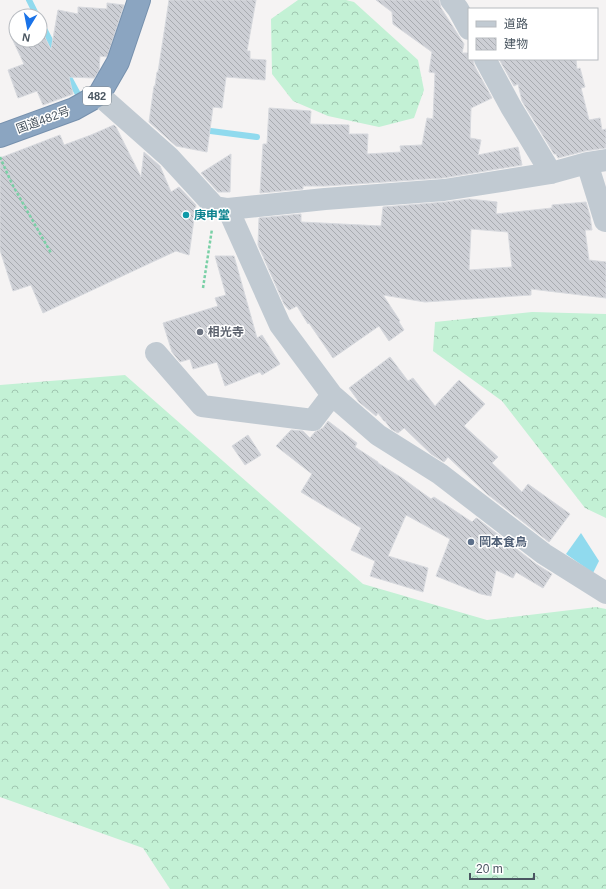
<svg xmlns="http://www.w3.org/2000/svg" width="606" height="889" font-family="Helvetica,'Noto Sans JP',sans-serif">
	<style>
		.forest { fill: url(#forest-crowns) }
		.water { fill: #90daee }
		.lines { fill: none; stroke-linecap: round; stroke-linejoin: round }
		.stream { stroke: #90daee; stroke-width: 6 }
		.building { fill: url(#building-back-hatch); stroke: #d7d9de; fill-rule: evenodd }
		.highway-casing { stroke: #7690ad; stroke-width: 24 }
		.path { stroke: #7ad0a6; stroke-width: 2.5; stroke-dasharray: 3 2; stroke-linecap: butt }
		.minor { stroke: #c1cad2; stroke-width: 22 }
		.highway { stroke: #8ba5c1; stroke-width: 22 }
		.culture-dot { fill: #0f9aa8; stroke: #fff; stroke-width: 1.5 }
		.worship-dot { fill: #6b7280; stroke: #fff; stroke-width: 1.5 }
		.service-dot { fill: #5c6f8a; stroke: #fff; stroke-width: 1.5 }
		.labels { text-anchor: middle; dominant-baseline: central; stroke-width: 3; stroke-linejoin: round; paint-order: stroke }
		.shield { fill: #fff; stroke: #808990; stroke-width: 1 }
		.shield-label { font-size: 11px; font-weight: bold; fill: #4a5661 }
		.street-label { font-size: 12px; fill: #4a5661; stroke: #fff }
		.culture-label { font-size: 12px; font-weight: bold; fill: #0d838f; stroke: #fff; text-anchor: start }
		.worship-label { font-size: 12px; font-weight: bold; fill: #5b616d; stroke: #fff; text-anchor: start }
		.service-label { font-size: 12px; font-weight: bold; fill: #4e5e75; stroke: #fff; text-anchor: start }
	</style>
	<defs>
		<pattern id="forest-crowns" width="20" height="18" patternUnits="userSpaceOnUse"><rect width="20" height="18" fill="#c3f1d5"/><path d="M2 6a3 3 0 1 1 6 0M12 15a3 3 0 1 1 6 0" fill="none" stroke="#a0c6b0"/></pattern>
		<pattern id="building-back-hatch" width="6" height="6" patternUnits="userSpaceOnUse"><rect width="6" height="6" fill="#cdcfd5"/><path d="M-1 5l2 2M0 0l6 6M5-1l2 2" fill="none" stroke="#a8abb0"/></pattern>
	</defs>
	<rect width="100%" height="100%" fill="#f5f3f3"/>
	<path class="forest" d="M298 0H346L354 2 418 60 424 90 414 118 379 127 328 116 293 101 272 74 271 19Z
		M532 312 606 314V518L585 508 502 401 433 351 435 322Z
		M125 375 363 584 487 620 596 607 606 609V889H170L143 848 0 797V385Z"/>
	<path class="water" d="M581 533 599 561 593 573 566 554Z"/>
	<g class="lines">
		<path class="stream" d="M29 0 37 16
			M40 21 56 52
			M65 70 79 96 84 93
			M203 130 257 137"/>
	</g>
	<path class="building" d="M169 0H256L247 51H250V59L266 60 265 80 226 77 222 108 213 107 207 152 176 146 149 122 154 86H155L157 72H158Z
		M376 0H439L441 8 464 44 462 53H469L467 59H473L474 65 492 98 471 108 470 138 481 140 478 155 518 147 522 165 443 178 325 186H303V189L260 193 263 144H267L269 108 311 111 310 124 349 125V134H368L367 154 401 152 400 146 422 145 427 118 433 119 435 73 429 72 432 52 393 24 392 12Z
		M107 3 124 5 107 57 100 56 99 71 94 78 69 77 73 94 43 105 37 91 18 98 8 70 24 64 10 34 16 33V40H40V27L51 50 58 10 78 14V7L107 9Z
		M499 59H576L577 69 580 68 585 87 581 88 589 120 600 118 602 130 606 129V148L585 151 558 158 556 154H554L522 101 518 84 514 86Z
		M114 125 116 127 141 177 144 152 160 166 171 192 179 187 196 205 189 255 176 251 43 313 31 285 13 291 0 250V158L60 135 64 145 91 135Z
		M231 154 230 192H218L201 173Z
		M469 199 497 202 496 214 552 208V205L586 202 590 216 592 230H585L589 260 606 262V298L531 289V295L425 302 383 295 400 321 399 322 404 330 389 341 379 326 333 358 309 323 308 324 297 306 289 310 284 304 258 245 259 218 301 214V222L381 226 383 207 445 202ZM471 229 508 232 512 267 469 270Z
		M215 256H234L257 338 262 335 280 364 262 375 260 372 225 386 217 362 193 369 190 359 180 362 172 352 163 323 218 306 215 298 226 295Z
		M390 357 408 381 413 378 435 406 459 380 485 404 464 426 498 457 492 463 522 492 528 484 570 514 549 542 487 494 448 457 444 462 431 454 404 428 398 433 391 429 385 421H384L378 413 376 416 359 402 349 388Z
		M328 421 357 443 355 447 378 462V463L402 478 431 499 434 497 472 522 476 518 478 519 536 564 552 574 543 588 516 572 513 578 496 570 491 596 481 594 436 576 450 539 406 515 388 556 428 568 423 592 370 576 375 561 351 550 361 528 301 492 312 474 276 446 291 430 303 431 310 438 315 432 323 428Z
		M248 435 261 455 245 465 232 446Z"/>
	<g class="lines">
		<g class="highway-casing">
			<path id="highway" d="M0 136 74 109 99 95 118 62 139 0"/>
		</g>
		<path class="path" d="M0 157 12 184 51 253
			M203 288 212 229"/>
		<path class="minor" d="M451 0 458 9 469 29
			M485 59 511 107 551 173
			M99 95 169 157 215 207 228 209 325 199 444 190 551 173 587 163 606 160
			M587 163 605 221H606
			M228 209 280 325 332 395 378 435 440 474 544 554 606 593
			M156 353 202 406 313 420 332 395"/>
		<use href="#highway" class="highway"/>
	</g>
	<circle class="culture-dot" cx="186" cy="215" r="4"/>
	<circle class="worship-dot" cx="200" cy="332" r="4"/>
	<circle class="service-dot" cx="471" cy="542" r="4"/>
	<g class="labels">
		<rect class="shield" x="83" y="87" width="28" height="18" rx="3"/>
		<g class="shield-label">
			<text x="97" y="96">482</text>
		</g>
		<g class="street-label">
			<text transform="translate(43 120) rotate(-20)">国道482号</text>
		</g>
		<g class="culture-label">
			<text x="194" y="215">庚申堂</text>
		</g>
		<g class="worship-label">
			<text x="208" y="332">相光寺</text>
		</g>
		<g class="service-label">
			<text x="479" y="542">岡本食鳥</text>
		</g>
	</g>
	<rect x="468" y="8" width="130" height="52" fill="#ffffff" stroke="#b7bbc0"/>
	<rect x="476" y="21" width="20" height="6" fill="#c1cad2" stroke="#b7bbc0"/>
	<text x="504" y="28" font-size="12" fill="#4a5661">道路</text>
	<rect x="476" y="38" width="20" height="12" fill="url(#building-back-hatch)" stroke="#b7bbc0"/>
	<text x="504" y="48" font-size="12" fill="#4a5661">建物</text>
	<g transform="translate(28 28) rotate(190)"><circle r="19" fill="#ffffff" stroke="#b7bbc0"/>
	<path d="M0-3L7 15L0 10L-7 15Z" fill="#1a73e8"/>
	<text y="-6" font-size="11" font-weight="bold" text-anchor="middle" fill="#4a5661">N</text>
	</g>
	<path d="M470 873v6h64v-6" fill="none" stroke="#4a5661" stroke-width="2"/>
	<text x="476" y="873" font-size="12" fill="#4a5661" stroke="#ffffff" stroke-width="3" paint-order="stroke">20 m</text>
</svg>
